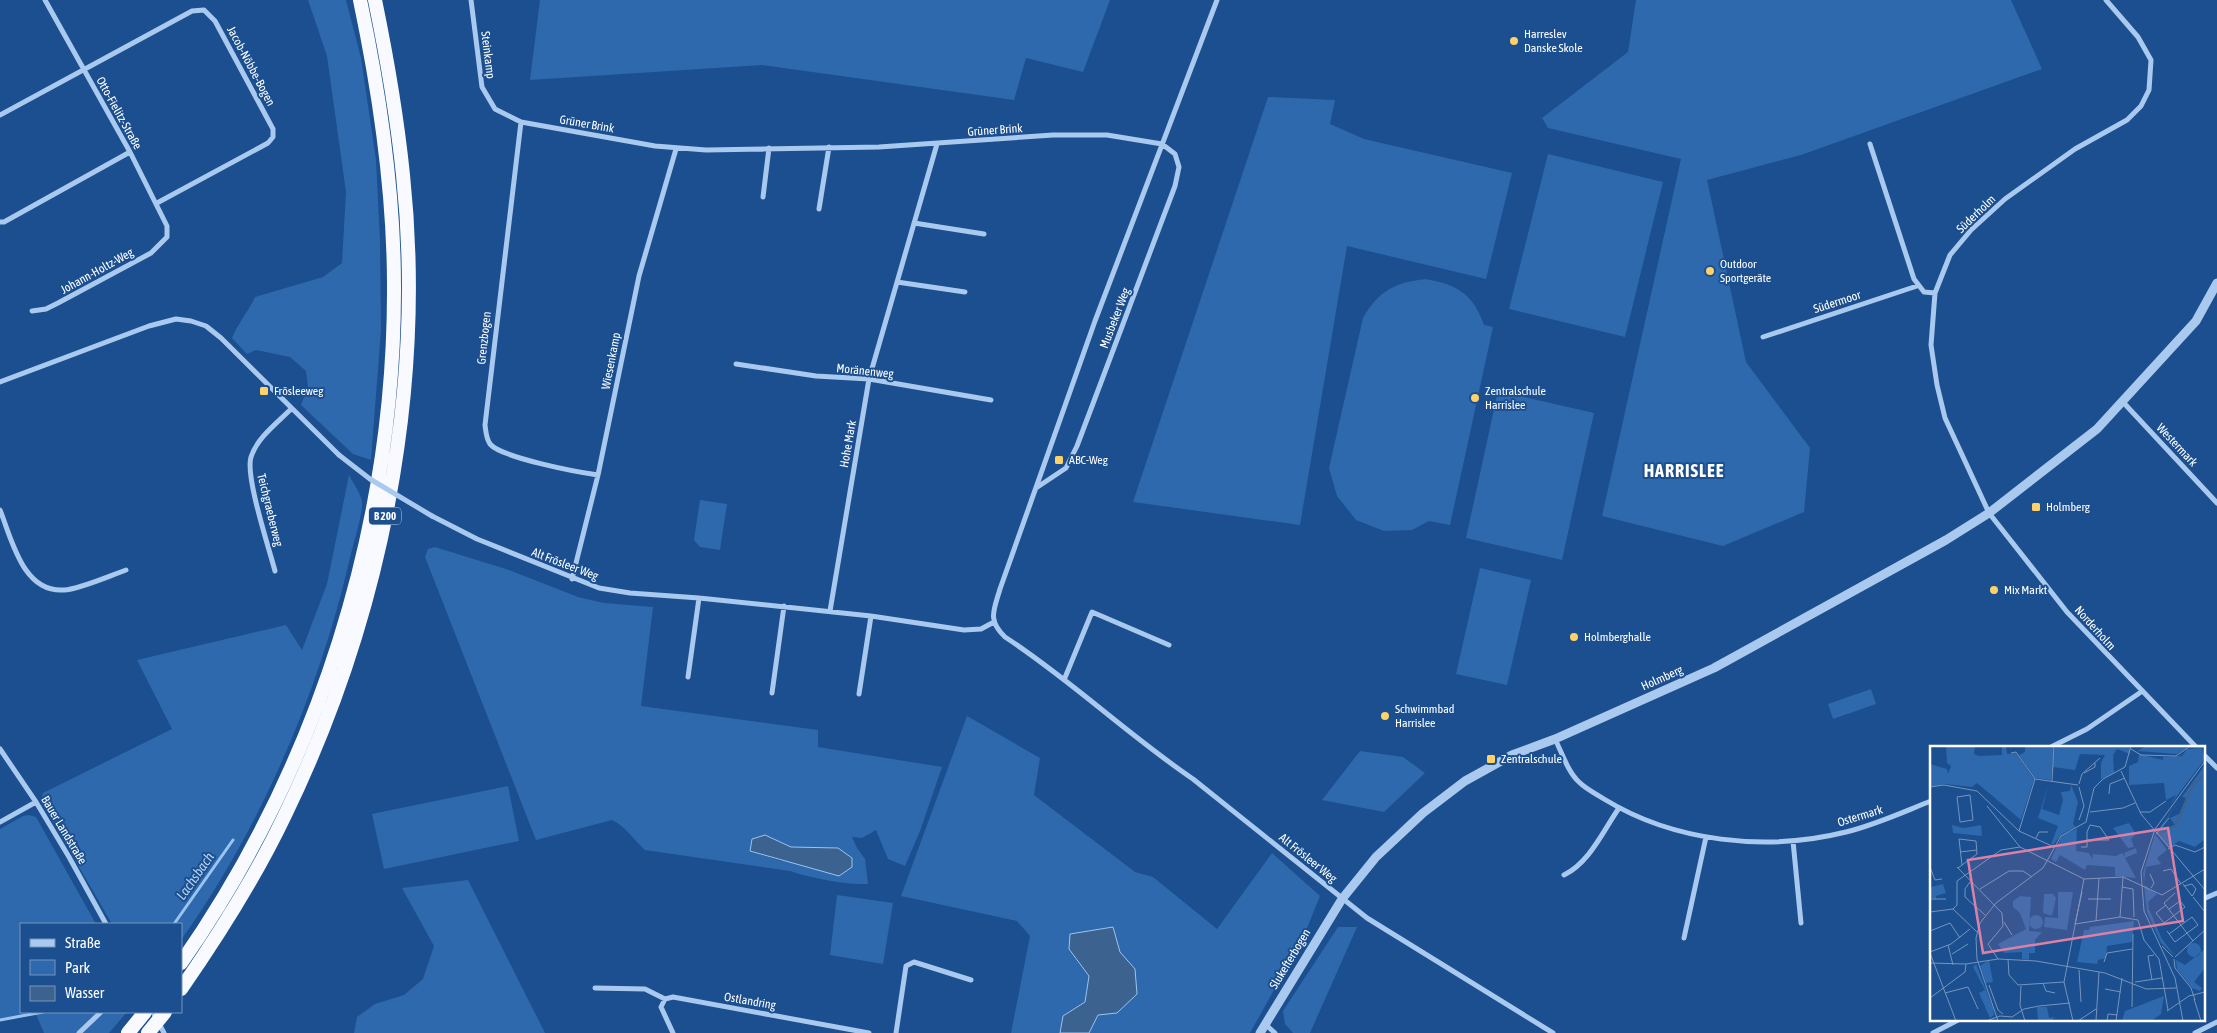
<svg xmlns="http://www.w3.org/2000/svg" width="2217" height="1033" font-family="'Asap Condensed',sans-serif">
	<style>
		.green { fill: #2e69ad; fill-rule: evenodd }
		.water { fill: #3c6290; stroke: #9cc4f0 }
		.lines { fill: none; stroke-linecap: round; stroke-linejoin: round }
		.stream { stroke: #9cc4f0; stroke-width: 3 }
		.minor { stroke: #a9c9ee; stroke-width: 5 }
		.tertiary { stroke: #a9c9ee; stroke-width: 9 }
		.trunk { stroke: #f8faff; stroke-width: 14 }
		.minor-bridge { stroke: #a9c9ee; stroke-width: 5 }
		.trunk-bridge { stroke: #f8faff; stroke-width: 14 }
		.poi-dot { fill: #ffd166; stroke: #1b4f8f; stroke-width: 2 }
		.labels { text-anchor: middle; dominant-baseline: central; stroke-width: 4; stroke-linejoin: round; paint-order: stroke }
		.shield { fill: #1b4f8f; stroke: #bbcadd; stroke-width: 1 }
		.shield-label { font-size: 11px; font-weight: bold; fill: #fff }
		.poi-label { font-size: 12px; fill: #fff; stroke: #1b4f8f; text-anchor: start }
		.street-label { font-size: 12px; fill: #fff; stroke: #1b4f8f }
		.water-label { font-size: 14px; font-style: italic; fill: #b5d3f5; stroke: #1b4f8f }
		.district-label { font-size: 18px; font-weight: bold; letter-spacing: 1px; fill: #fff; stroke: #1b4f8f }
		.inset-river { fill: none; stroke: #3c6290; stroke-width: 2.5 }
		.inset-road { fill: none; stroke: #7695bc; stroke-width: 1 }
		.view { fill: #dd80a5; fill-opacity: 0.15; stroke: #dd80a5; stroke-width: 2.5 }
		.inset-edge { fill: none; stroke: #fff; stroke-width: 2.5 }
	</style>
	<rect width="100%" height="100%" fill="#1b4f8f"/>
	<path class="green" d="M308 0H346L361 58 376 160 380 240 381 330 371 460 353 454 301 405 308 387 306 371 290 357 256 350 247 354 232 338C238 323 248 312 255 297L323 277 342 263 346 192 327 56Z
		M540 0H1110L1083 72 1026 58 1014 100 762 65 530 80Z
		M1636 0H2011L2042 69 1801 155 1707 180 1746 362 1810 448 1804 512 1723 546 1602 516 1681 159 1548 128 1542 118 1628 52Z
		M1268 97 1335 100 1330 124 1364 139 1512 173 1486 279 1347 246 1300 525 1133 502Z
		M1548 154 1663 182 1625 337 1509 309Z
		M1426 279C1458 285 1473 294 1484 325L1493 327 1450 525 1429 521 1412 530 1384 531 1356 520 1337 496 1329 468 1363 318C1378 291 1396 282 1426 279Z
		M1498 391 1594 413 1562 560 1466 538Z
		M349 475C353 483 362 495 362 503 363 513 352 549 349 562 319 692 259 831 181 940V924H112L41 801 43 793 172 729 137 660 286 625 302 650 327 584Z
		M700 500 727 504 720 550 700 547 694 540Z
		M435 547 509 570 578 597 604 603 653 607 641 706 818 730V747L942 767 920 831 905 866 888 859 876 830 862 838 852 837 857 848 865 859 868 884C847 885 810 878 790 871L645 850C633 839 626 827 612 820L536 840 425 557 428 549ZM765 835 791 847 789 861H781L750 851Z
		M1480 568 1531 580 1507 685 1456 674Z
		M1871 689 1876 704 1833 719 1828 704Z
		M967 716 1040 758 1034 795 1135 872 1153 877 1217 929 1272 853 1320 896 1303 938 1250 1033H1089L1098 1014 1117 1013 1135 969 1120 952 1069 949 1089 976 1085 1002 1063 1016 1060 1033H1011L1030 936 1017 921 901 896Z
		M1360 751 1403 757 1425 773 1384 812 1322 800Z
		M508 786 519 841 384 869 372 814Z
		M29 815 36 817 96 924H21V1012H127L109 1033H44L35 1012 0 1020V829L23 816Z
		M468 880 545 1033H354L357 1017 375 1004 404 995 423 979 434 946 402 888Z
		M837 895 893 903 883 964 830 955Z
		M1338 927H1357L1310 1033H1293L1285 1024 1283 1011Z"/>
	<path class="water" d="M765 835 791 847 838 848 852 858V867L839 876 750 851 752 839Z
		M1113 927 1120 952 1135 969 1137 994 1117 1013 1098 1015 1089 1033H1060L1063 1016 1085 1002 1089 976 1069 949 1070 934Z"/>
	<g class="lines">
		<path class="stream" d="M174 924 233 840
			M0 1020 43 1012"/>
		<path class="minor" d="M471 0 482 87 495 109 521 122 655 146 706 150 879 147 1053 135H1107L1162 144 1175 154 1179 167 1175 186 1077 446 1066 468 1036 488
			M1217 0 1095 321 1000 589C994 610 987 620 1005 637 1071 680 1128 735 1193 779L1367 918 1553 1033
			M2106 0 2138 37 2151 60 2149 90 2141 106 2127 120 2075 149 2005 199 1971 230 1950 255 1935 293 1931 345 1937 385 1945 418 1989 513 2067 612 2196 747
			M0 115 192 11 204 10 215 21 273 129V137L268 143 157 203
			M521 122 485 425C486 432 486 438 490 444 502 458 577 472 598 475
			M1870 144 1914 279 1924 292 1935 293
			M763 197 769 148
			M819 209 829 147
			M0 222H4L130 152
			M914 223 984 234
			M897 282 965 292
			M32 311 46 309 58 303 151 253 167 237V226L130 152 45 0
			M1763 337 1917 286
			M736 364 816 376 869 379 991 400
			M0 382 149 326 176 319 191 321 206 326 221 338 339 455
			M2122 401 2217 503
			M0 510C12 540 23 593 64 590 80 589 109 576 126 570
			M432 516 477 539 599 588 630 593 699 598 871 616 964 630 981 629 994 622
			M275 571C269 548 245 476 251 457 257 438 277 423 291 409
			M572 579 598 475 639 276 676 149
			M830 611 869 379 937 144
			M688 677 699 598
			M1064 680 1092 612 1169 645
			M772 693 784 606
			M859 694 871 616
			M1555 739C1562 753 1568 772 1579 782 1586 789 1596 794 1604 799 1674 842 1766 852 1846 832 1875 825 1903 812 1931 801
			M2051 747 2087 729 2141 692
			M0 749 36 802 69 857 106 924
			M2203 754 2217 768
			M0 822 36 802
			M1793 841 1801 923
			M1564 875C1590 862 1603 831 1619 808
			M2203 899 2217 893
			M1684 938 1706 837
			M595 988 645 989 665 999
			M153 1012 164 1033
			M1265 1024 1275 1033
			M79 1033 101 1012
			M673 1033 661 1007 665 999 673 997 869 1033
			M896 1033 906 966 914 962 971 980
			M1933 1033 1960 1019
			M2195 1033 2217 1022"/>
		<path class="tertiary" d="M1260 1033 1342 899 1376 857 1423 813 1465 781 1512 755 1555 739 1714 668 1946 540 1989 513 2097 429 2196 321 2217 283"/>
		<path class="trunk" d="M181 963C318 767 395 526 394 286 394 189 380 95 360 0
			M181 989C220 933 256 876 285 815 380 619 426 392 403 175 397 116 387 58 375 0
			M128 1033 145 1012"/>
		<path class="minor-bridge" d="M339 455 370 479 432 516"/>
		<path class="trunk-bridge" d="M148 1033 165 1012"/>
	</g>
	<g class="poi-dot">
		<circle cx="1514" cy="41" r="5"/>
		<circle cx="1710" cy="271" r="5"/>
		<rect x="259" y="386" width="10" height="10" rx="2.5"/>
		<circle cx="1475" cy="398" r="5"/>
		<rect x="1054" y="455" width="10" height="10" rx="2.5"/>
		<rect x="2031" y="502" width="10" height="10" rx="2.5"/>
		<circle cx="1994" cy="590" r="5"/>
		<circle cx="1574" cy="637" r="5"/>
		<circle cx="1385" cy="716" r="5"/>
		<rect x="1486" y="754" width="10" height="10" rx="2.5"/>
	</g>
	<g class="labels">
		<rect class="shield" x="369" y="507.5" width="32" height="17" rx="4"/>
		<g class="shield-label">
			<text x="385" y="516">B 200</text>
		</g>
		<g class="poi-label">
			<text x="1524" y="34">Harreslev<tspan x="1524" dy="14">Danske Skole</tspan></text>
			<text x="1720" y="264">Outdoor<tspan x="1720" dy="14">Sportgeräte</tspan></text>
			<text x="274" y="391">Frösleeweg</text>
			<text x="1485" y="391">Zentralschule<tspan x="1485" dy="14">Harrislee</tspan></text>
			<text x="1069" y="460">ABC-Weg</text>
			<text x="2046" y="507">Holmberg</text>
			<text x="2004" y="590">Mix Markt</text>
			<text x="1584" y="637">Holmberghalle</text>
			<text x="1395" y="709">Schwimmbad<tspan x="1395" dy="14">Harrislee</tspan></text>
			<text x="1501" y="759">Zentralschule</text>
		</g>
		<g class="street-label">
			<text transform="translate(488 55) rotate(83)">Steinkamp</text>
			<text transform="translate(251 66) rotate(62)">Jacob-Nöbbe-Bogen</text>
			<text transform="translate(119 113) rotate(61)">Otto-Fielitz-Straße</text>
			<text transform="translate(587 124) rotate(10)">Grüner Brink</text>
			<text transform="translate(995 130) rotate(-4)">Grüner Brink</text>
			<text transform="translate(1976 214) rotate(-44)">Süderholm</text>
			<text transform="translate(97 271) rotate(-29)">Johann-Holtz-Weg</text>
			<text transform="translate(1837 302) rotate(-18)">Südermoor</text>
			<text transform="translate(1115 318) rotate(-69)">Musbeker Weg</text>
			<text transform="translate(484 338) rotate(-84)">Grenzbogen</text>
			<text transform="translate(611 361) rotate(-79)">Wiesenkamp</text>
			<text transform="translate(865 371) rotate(6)">Moränenweg</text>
			<text transform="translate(848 444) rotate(-80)">Hohe Mark</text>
			<text transform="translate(2177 445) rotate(47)">Westermark</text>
			<text transform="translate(270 510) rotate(76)">Teichgraeberweg</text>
			<text transform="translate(565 564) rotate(21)">Alt Frösleer Weg</text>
			<text transform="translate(2095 628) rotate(48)">Norderholm</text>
			<text transform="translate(1662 678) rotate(-24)">Holmberg</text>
			<text transform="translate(1860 816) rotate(-17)">Ostermark</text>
			<text transform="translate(64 830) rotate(59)">Bauer Landstraße</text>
			<text transform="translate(1308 858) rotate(39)">Alt Frösleer Weg</text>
			<text transform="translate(1290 959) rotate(-59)">Slukefterbogen</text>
			<text transform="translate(750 1001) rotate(10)">Ostlandring</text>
		</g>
		<g class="water-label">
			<text transform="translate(195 876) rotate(-55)">Lachsbach</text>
		</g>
		<g class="district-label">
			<text x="1684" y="470">HARRISLEE</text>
		</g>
	</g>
	<g transform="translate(1930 746)">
		<rect width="275" height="275" fill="#1b4f8f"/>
		<path d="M16 0H45L44 8 49 10 72 9V0H76L77 8 86 7 104 33 91 74 47 37 42 41 15 38 0 41V18L17 23 18 28 21 20 17 17ZM95 0H124L121 34 105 32 89 9 95 6ZM125 0H200V8L187 3 183 9 184 27 171 33V17L175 9 150 8 145 24 123 21ZM216 0H260L247 8 207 5ZM272 2 275 13 240 59 246 49 236 54 234 37 199 39V20L208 16 209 8 233 14V11L252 10 257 3ZM275 19V93L265 101 249 95 239 102 226 87ZM252 51 257 52 251 67 240 72 245 79 235 84 232 80ZM119 37 112 63 129 69 133 54 131 46 140 45 141 39 148 56 143 78 146 81 132 88 123 99 121 98 128 80 108 72ZM199 77 206 88 201 93 204 101 198 102 183 82ZM22 79 34 82 51 79 52 90 23 87ZM147 83 146 105 159 107 162 113 163 108 186 110 192 107 195 111 194 107 206 102 207 107 195 112 206 132 185 130V121L157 119 155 124 130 109 126 116 121 113 132 89ZM225 88 237 104 227 112 231 118 216 121 214 137 213 127ZM13 138 16 147 6 150V153L0 151 1 141ZM214 139 227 148 218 156 219 163 232 193 245 210 231 197 217 166ZM128 146H143L137 184 114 181 115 171 128 172ZM114 148H123L126 152 122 170 113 167ZM90 150 101 151 99 185 112 186 105 194V207H99V214L92 213V206L74 207 68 198 96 183 90 167 83 161V155ZM99 176a7 7 0 1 1 14 0a7 7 0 1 1-14 0ZM204 175 202 196 177 200 176 212 168 214 167 218 147 216 154 184H159L160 181ZM257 204a7 7 0 1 1 14 0a7 7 0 1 1-14 0ZM275 203V222L264 236 272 242 270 245 262 242 247 223 246 214 255 219ZM59 214 63 236 56 237 50 220ZM46 218 63 262 64 269 60 272 49 247 55 244 43 221ZM234 250 231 268 221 275H192L195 265ZM107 261H117L119 272 125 271 121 275H108Z" fill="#2e69ad" fill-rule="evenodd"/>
		<path class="inset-river" d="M229 88 246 79 263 38 275 29"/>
		<path class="inset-road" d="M201 3 211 9 246 10 259 1H275M81 7 86 6 105 33M191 25 211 68 275 144M154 27 165 21V17M105 33 148 39M122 35 124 0M149 38 152 28 170 12M0 41 14 39 47 45 89 85 124 101M149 41 154 60 149 74M179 48 180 38 195 32M40 49 43 74 30 76 27 51ZM57 60 90 101 154 133M160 66 193 62 205 57M210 66H220L236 55M89 85 105 33M226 88 239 72M106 92 109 86H118M151 101H157V86L160 79 170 81 179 94H157M238 103 245 99 265 106 275 101M30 106 47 104M0 121 5 134 12 133M27 121 72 167 73 180 58 198 68 213M28 122 47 108 46 95 29 93 32 119M233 125 241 123 251 138M220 128 224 137 221 142M154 133 193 131 232 149 275 123M40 136 35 143V151L55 169M253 138 262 150 263 149 266 143 262 138 254 140M192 141 203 143 204 171M50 143 79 125H93L102 131M152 146 145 178 190 171 208 174 214 194 229 213 238 264M245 147 234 157 263 195M263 151 275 166M0 153H16M158 153H181M236 159 226 167 234 177 255 161 250 155 239 163M23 163 27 159V135L71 104 90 101M23 163 47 186M0 166 23 163M190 171 193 131M166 175 169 132M74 176 82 189M0 185 20 177 30 192M237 185 245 196 268 179 262 171 239 188M18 199 23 219M232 200 243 211M0 206 21 198 40 183M0 207 26 275M22 208 38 198M245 211 275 184M78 213 79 229 88 239 134 236M244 213 245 222 261 242 265 254M174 216 177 207 202 203M0 217 36 218 68 213 106 215 175 227 216 243 246 242M149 224 151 256M222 234 218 210 224 209M205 236 232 232M113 237 116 245 125 247M59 239 68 264 73 268M91 240 90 259 95 275M175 243 191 246M15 247 38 241 48 263M0 252 35 226 36 218M264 253 271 275M202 261 203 188M237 265 259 250 275 246M56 275 70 270 82 271 94 263 109 260 140 257M68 275 47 213 46 192 50 177 66 157 113 122 131 90 156 76 164 42 173 33 195 21 201 0M143 275 134 236 154 133M148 275 166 263M166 275 169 226M177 275 178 268 187 269M186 275 192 232M253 275 245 232 214 165 211 126 225 83 275 15"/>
		<path class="view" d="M238 82 253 175 53 207 38 114Z"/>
		<rect width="275" height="275" class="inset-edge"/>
	</g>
	<rect x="20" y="923" width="162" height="90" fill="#1b4f8f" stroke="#7695bc"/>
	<rect x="30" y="939" width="25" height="8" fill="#a9c9ee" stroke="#7695bc"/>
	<text x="65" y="948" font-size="15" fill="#ffffff">Straße</text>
	<rect x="30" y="960" width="25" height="15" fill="#2e69ad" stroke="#7695bc"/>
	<text x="65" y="973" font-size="15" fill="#ffffff">Park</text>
	<rect x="30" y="986" width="25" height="15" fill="#3c6290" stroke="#7695bc"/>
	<text x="65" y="998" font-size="15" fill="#ffffff">Wasser</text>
</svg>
